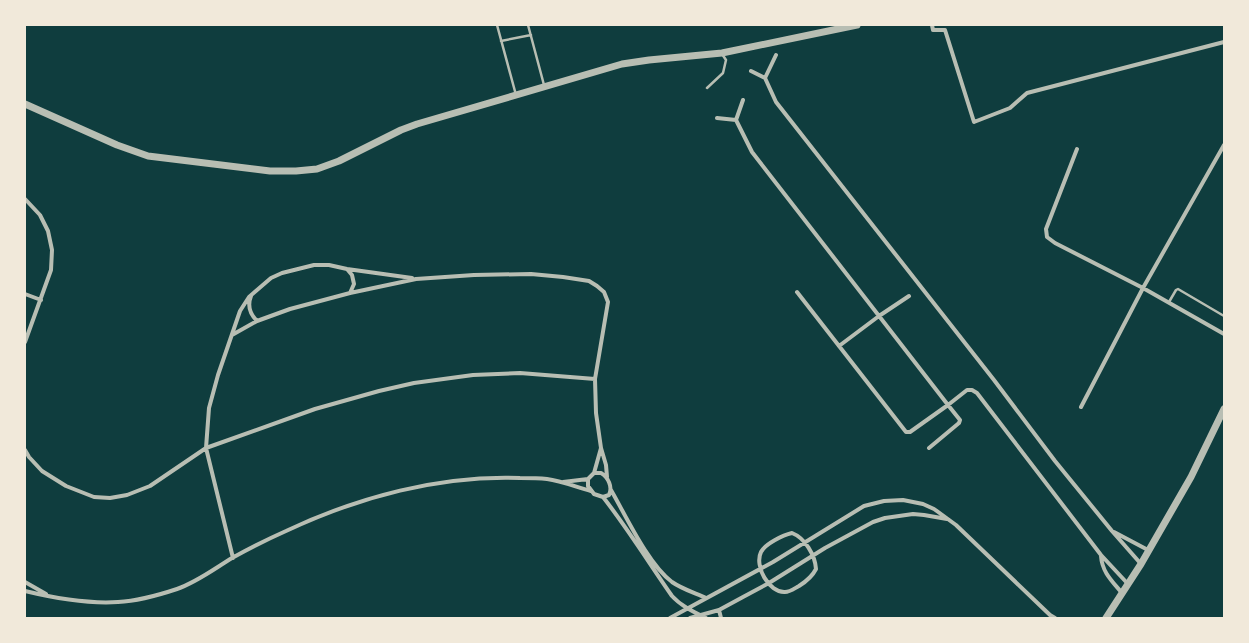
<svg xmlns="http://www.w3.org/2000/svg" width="1249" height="643" font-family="'DM Sans',sans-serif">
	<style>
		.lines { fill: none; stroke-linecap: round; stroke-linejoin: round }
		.service { stroke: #b8beb3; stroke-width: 2.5 }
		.minor { stroke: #b8beb3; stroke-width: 4 }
		.tertiary { stroke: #b8beb3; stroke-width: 7 }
	</style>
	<rect width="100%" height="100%" fill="#0f3d3e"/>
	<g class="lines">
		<path class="service" d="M497 25 516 95
			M528 25 544 85
			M501 41 531 35
			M707 88 723 73 726 60 722 54
			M1169 302 1176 290 1178 289 1224 316"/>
		<path class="minor" d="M932 25 933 30H945L974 122 1010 108 1027 93 1224 42
			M751 71 765 78 776 102 994 380 1055 461 1112 531 1141 564
			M765 78 776 55
			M743 100 736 120 752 152 948 405 967 390H972L977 393 1101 555 1128 584
			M717 118 736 120
			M1077 149 1046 229 1047 237 1055 243 1143 288 1224 334
			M25 199 40 215 48 231 52 250 51 270 25 342
			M347 269 352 275 354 284 350 293
			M797 292 906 432H910L948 405 960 420 959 423 929 448
			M25 294 41 300
			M251 296C247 306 250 314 257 321
			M232 335 257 321 290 309 350 293 416 279 474 275 531 274 563 277 589 281 597 286 604 292 608 302 595 379 596 413 601 448 606 465 607 477
			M839 346 879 316 909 296
			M1081 407 1143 288 1224 145
			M25 450 29 457 42 471 66 486 94 497 110 498 127 495 150 486 206 448 315 409 379 391 414 383 473 375 520 373 595 379
			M594 473 601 448
			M563 482 588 479 594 473H601C608 477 613 487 609 495L603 497 594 494 588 486V479
			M611 490C626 516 648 564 672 582 682 589 695 593 706 598
			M603 497C628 529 649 563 672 596 681 606 694 612 706 618
			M1114 532 1148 550
			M792 533C805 538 815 555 816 569 812 577 807 581 799 586 795 588 790 592 785 592 769 593 754 566 761 552 765 544 783 535 792 533Z
			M1101 556C1102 572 1112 581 1122 593
			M233 558 206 448 209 408 218 375 240 311 249 297 271 278 282 273 314 265H329L347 269 412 278
			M25 582 46 594
			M25 591C54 598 88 604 118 602 137 601 159 595 177 589 197 582 214 569 232 558 250 548 268 539 286 531 358 497 440 475 520 478 529 478 538 478 547 479 562 481 576 487 591 491
			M719 610 721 618
			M670 618 773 562 864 506 884 501 903 500 923 504 934 509 956 525 1050 615 1055 618
			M690 618 719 610 743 597 769 583 825 548 873 522 885 518 913 514 924 515 947 519"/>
		<path class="tertiary" d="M25 104 117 145 148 156 270 171H296L317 169 339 161 401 130 417 124 622 64 649 60 722 53 857 25
			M1106 618 1141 564 1191 477 1224 409"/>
	</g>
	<rect width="1249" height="643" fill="none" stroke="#f1e9da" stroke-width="52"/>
</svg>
